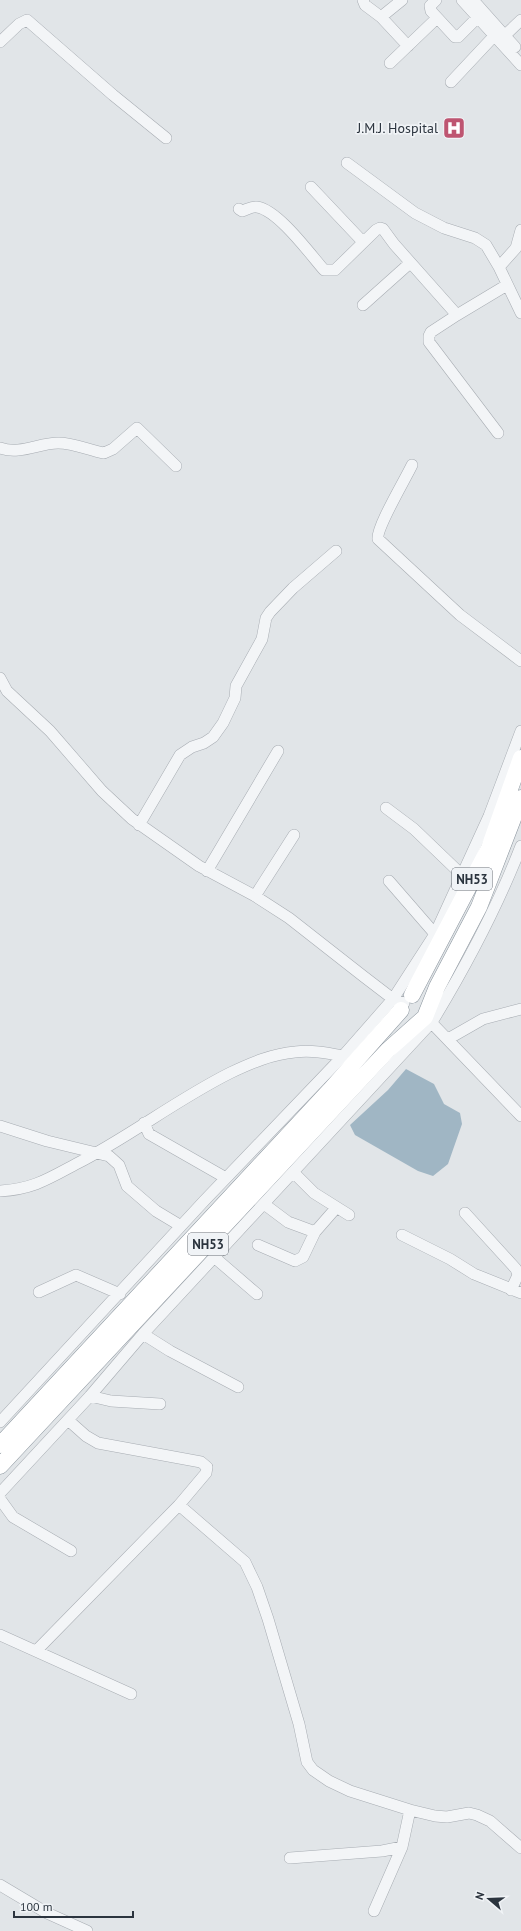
<svg xmlns="http://www.w3.org/2000/svg" width="521" height="1931" font-family="'PT Sans',sans-serif">
	<style>
		.water { fill: #a0b6c4 }
		.lines { fill: none; stroke-linecap: round; stroke-linejoin: round }
		.minor-casing { stroke: #a7acb2; stroke-width: 12 }
		.highway-casing { stroke: #8a949d; stroke-width: 17 }
		.minor { stroke: #f3f5f7; stroke-width: 11 }
		.highway { stroke: #fff; stroke-width: 16 }
		.labels { text-anchor: middle; dominant-baseline: central; stroke-width: 3.5; stroke-linejoin: round; paint-order: stroke }
		.shield { fill: #f0f3f6; stroke: #666d75; stroke-width: 1 }
		.shield-label { font-size: 13px; font-weight: bold; fill: #2b343e }
		.poi-label { font-size: 14px; fill: #2b343e; stroke: #f0f3f6; text-anchor: end }
	</style>
	<rect width="100%" height="100%" fill="#e1e5e8"/>
	<path class="water" d="M406 1069 434 1084 444 1104 460 1113 462 1124 448 1164 433 1176 418 1171 355 1135 350 1125 388 1090Z"/>
	<g class="lines">
		<g class="minor-casing">
			<path id="minor" d="M363 0 365 5 381 17 408 46
				M436 0 430 6 431 11 455 37H458L478 17
				M462 0 521 65
				M473 0 515 47
				M381 17 402 0
				M500 40 521 20
				M0 42 19 24 27 20 113 95 166 138
				M390 63 437 18
				M451 82 495 35
				M347 163 415 213 444 228 475 238 486 245 499 267
				M311 187 363 242
				M239 209 242 211C247 210 251 206 257 207 278 210 310 254 324 270H335L376 230 380 228 383 229 394 244 457 315 507 285
				M521 230 516 248 499 267 521 313
				M363 305 410 263
				M457 315 431 332 429 336V342L498 433
				M0 448C20 455 39 443 58 443 74 443 88 450 104 453L113 449 137 428 176 466
				M412 465C406 478 376 528 378 539L460 615 521 661
				M0 678 7 691 50 731 102 791 132 819 199 866 255 896 289 918 363 976 393 999 404 1003
				M386 808 414 829 463 876
				M139 825 180 755 192 747 204 743 213 737 223 723 235 698 236 686 262 639 266 618 270 612 293 588 336 551
				M207 871 278 751
				M389 881 435 934
				M255 896 294 835
				M426 1017 521 1116
				M448 1039 483 1019 521 1009
				M144 1123 149 1134 226 1178
				M0 1126 47 1141 109 1156 119 1165 127 1186 156 1211 181 1226
				M293 1172 314 1193 349 1215
				M0 1191C33 1189 48 1179 76 1164 129 1137 176 1100 230 1073 251 1063 272 1054 295 1052 312 1050 327 1053 343 1056
				M264 1204 288 1222 315 1232
				M465 1213 516 1269 518 1275 511 1290
				M402 1235 450 1259 474 1274 521 1293
				M258 1245 295 1261 303 1257 315 1232 336 1208
				M214 1257 257 1294
				M39 1292 76 1275 120 1294
				M143 1334 170 1351 238 1387
				M90 1396 111 1401 160 1404
				M68 1420 86 1436 98 1443 201 1462 207 1467 206 1473 179 1505
				M0 1422 204 1201 343 1056 393 999 435 934 489 816 521 731
				M0 1493 90 1396 143 1334 432 1022C466 966 497 908 521 846
				M0 1499 13 1517 71 1551
				M0 1635 131 1694
				M37 1650 179 1505 245 1562 257 1587 268 1619 299 1724 307 1762 313 1770 329 1781 350 1791 410 1810
				M290 1858 382 1851 402 1847 410 1810 435 1816 447 1817 469 1813 477 1815 490 1821 521 1848
				M0 1885 47 1913 87 1931
				M374 1911 402 1847"/>
		</g>
		<g class="highway-casing">
			<path id="highway" d="M412 995 489 848 521 758
				M0 1445 330 1090 401 1010
				M0 1466 388 1050 425 1017 437 987 479 907 521 798"/>
		</g>
		<use href="#minor" class="minor"/>
		<use href="#highway" class="highway"/>
	</g>
	<defs>
		<g id="hospital-square" transform="scale(1.15)"><rect x="-9" y="-9" width="18" height="18" rx="4" fill="#be5571" stroke="#f0f3f6"/><path d="M-5-5h3v3.5h4V-5h3V5h-3V1.5h-4V5h-3Z" fill="#fff"/></g>
	</defs>
	<g fill-rule="evenodd">
		<use href="#hospital-square" x="454" y="128"/>
	</g>
	<g class="labels">
		<g class="shield">
			<rect x="452" y="868" width="40" height="22" rx="3"/>
			<rect x="188" y="1233" width="40" height="22" rx="3"/>
		</g>
		<g class="shield-label">
			<text x="472" y="879">NH53</text>
			<text x="208" y="1244">NH53</text>
		</g>
		<g class="poi-label">
			<text x="438" y="128">J.M.J. Hospital</text>
		</g>
	</g>
	<g transform="translate(489 1899) rotate(289)" stroke="#f0f3f6" stroke-width="3" paint-order="stroke">
	<path d="M0-3L7 15L0 10L-7 15Z" fill="#2b343e"/>
	<text y="-6" font-size="11" font-weight="bold" text-anchor="middle" fill="#2b343e">N</text>
	</g>
	<path d="M14 1911v6h119v-6" fill="none" stroke="#2b343e" stroke-width="2"/>
	<text x="20" y="1911" font-size="12" fill="#2b343e" stroke="#f0f3f6" stroke-width="3" paint-order="stroke">100 m</text>
</svg>
